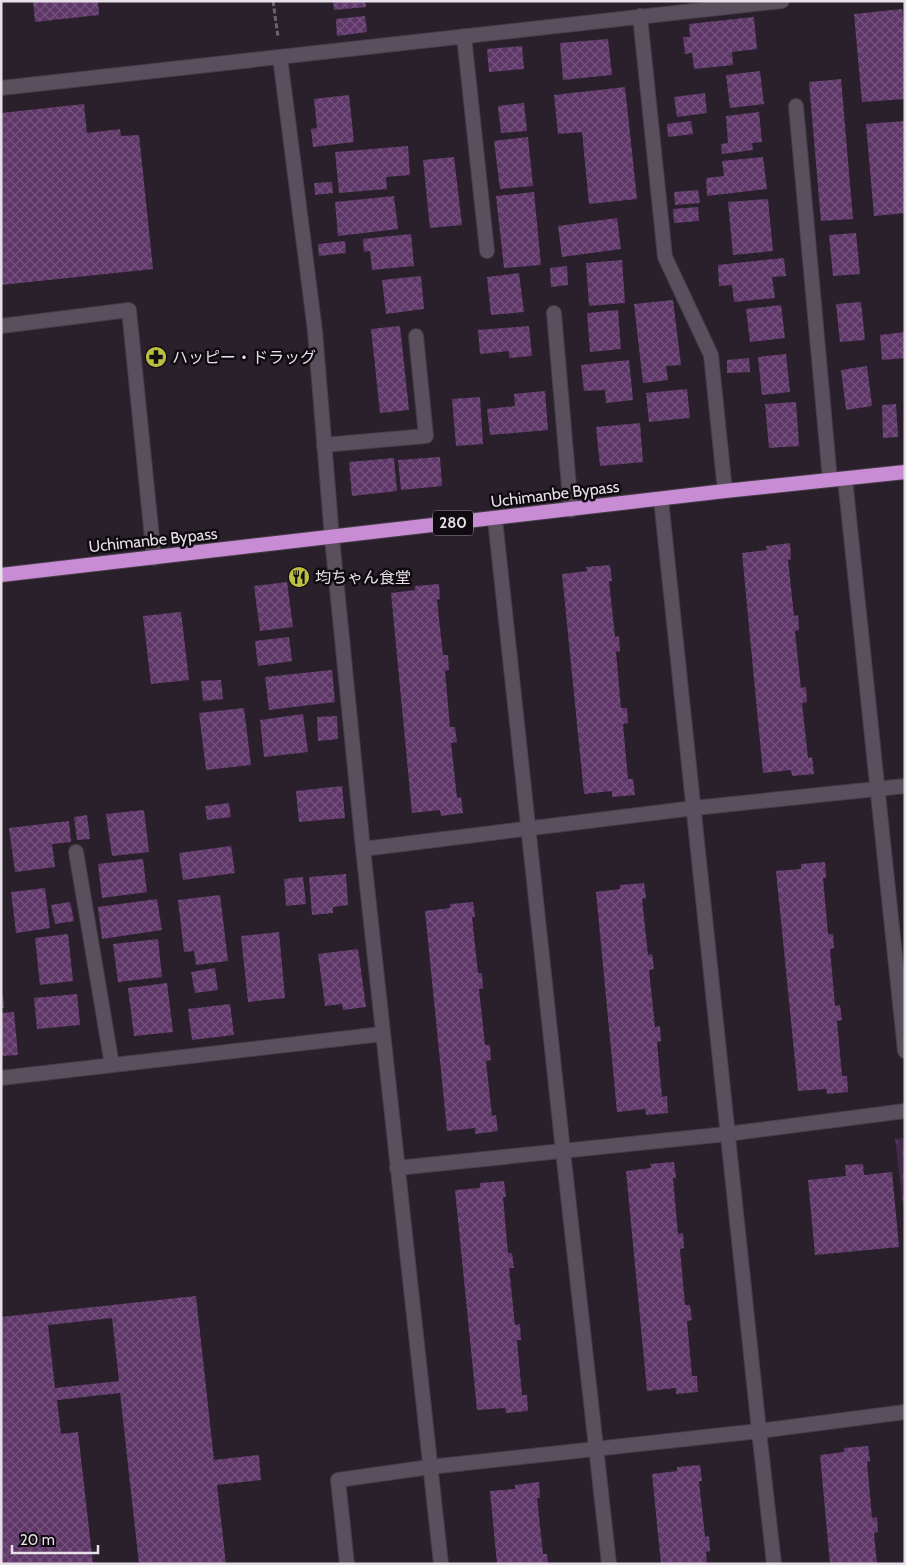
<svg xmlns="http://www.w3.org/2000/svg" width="906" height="1565" font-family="Cabin,'Noto Sans JP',sans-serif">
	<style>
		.park { fill: url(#park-crowns) }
		.building { fill: url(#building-cross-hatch); fill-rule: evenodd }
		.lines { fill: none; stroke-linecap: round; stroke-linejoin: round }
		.service-casing { stroke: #453d47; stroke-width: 16 }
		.minor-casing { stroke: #453d47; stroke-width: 16 }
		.trunk-casing { stroke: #453d47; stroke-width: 16 }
		.path { stroke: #6d646e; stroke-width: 3; stroke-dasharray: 5 2.5; stroke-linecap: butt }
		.service { stroke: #5a4f5d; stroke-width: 14 }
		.minor { stroke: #5a4f5d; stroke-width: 14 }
		.trunk { stroke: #c88cd5; stroke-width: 14 }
		.labels { text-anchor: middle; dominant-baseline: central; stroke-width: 5; stroke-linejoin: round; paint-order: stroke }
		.shield { fill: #100b11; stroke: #a6a0a8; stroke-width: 1 }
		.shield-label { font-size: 15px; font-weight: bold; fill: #e7e0e8 }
		.poi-label { font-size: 16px; fill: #e7e0e8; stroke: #100b11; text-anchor: start }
		.street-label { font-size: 16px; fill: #e7e0e8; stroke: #100b11 }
	</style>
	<defs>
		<pattern id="park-crowns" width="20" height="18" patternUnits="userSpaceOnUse" patternTransform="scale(1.25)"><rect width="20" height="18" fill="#412947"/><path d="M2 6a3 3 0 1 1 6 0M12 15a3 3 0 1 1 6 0" fill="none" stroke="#5c4862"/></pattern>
		<pattern id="building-cross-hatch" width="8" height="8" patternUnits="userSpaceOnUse" patternTransform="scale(1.25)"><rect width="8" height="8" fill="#5e3768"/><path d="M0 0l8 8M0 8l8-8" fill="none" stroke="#75547e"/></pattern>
	</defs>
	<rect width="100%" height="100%" fill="#2a202c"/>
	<path class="park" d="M905 1138V1225L895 1139Z"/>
	<path class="building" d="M33 1H98L99 15 35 22Z
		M333 1H365L366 7 334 10Z
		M902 9 905 36V99L862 102 854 14Z
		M365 16 367 32 337 36 336 19Z
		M754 17 757 49 732 52 733 65 694 69 692 53 685 54 683 37H690L689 24Z
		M608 39 612 75 563 80 560 43Z
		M522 46 524 69 489 72 487 49Z
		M760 71 764 104 730 108 726 75Z
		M841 79 853 219 821 221 809 82Z
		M625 87 637 199 589 204 582 132 558 134 554 95Z
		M705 93 707 113 677 117 674 97Z
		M349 95 354 142 313 147 311 129 317 128 314 99Z
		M524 103 527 131 501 133 498 106Z
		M84 104 87 133 120 129 121 136 139 135 153 269 1 285V113Z
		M759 112 762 142 752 143 753 150 722 154 721 144 728 143 726 116Z
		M691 121 693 134 668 137 667 124Z
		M905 121V213L874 216 866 124Z
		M528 137 533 186 500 189 494 141Z
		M408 146 410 175 386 177 387 189 339 193 335 152Z
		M454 157 462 225 430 228 423 160Z
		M763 157 767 189 707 196 706 178 724 176 722 161Z
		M332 182 333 193 315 195 314 183Z
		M698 190 700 203 675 205 674 192Z
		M534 192 541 265 504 268 496 196Z
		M394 196 398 229 338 236 335 202Z
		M768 199 773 251 733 255 728 202Z
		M698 207 699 221 674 223 673 209Z
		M617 218 621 249 562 257 558 226Z
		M856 233 860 274 833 276 829 235Z
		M411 234 414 266 372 270 370 251 364 252 363 239Z
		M345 241 346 253 319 256 318 244Z
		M784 258 786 276 772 277 775 298 734 302 732 285 719 286 718 265Z
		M622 260 625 303 589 306 586 263Z
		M567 266 568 285 551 287 550 268Z
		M519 273 524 312 491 315 487 277Z
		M421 276 424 309 386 314 382 280Z
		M673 300 681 365 666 366 668 380 643 383 634 304Z
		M861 302 865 340 840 342 836 304Z
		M781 305 785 338 750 342 746 309Z
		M618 310 621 349 590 352 587 313Z
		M400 326 409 410 380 413 371 329Z
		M529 326 532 356 509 358V351L480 354 478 330Z
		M905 332V358L882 360 880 335Z
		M786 354 790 392 762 395 758 357Z
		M749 358 750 372 727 373V360Z
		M629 360 633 400 606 403 605 390 584 391 581 365Z
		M867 366 872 406 846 410 841 370Z
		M687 389 690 418 649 422 646 393Z
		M545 391 548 430 490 435 487 409 515 406 514 394Z
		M480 397 483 444 456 446 452 399Z
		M796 402 799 446 769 448 765 404Z
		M896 404 898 437 883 438 882 405Z
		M640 423 643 462 600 466 596 427Z
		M440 457 442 486 401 490 398 460Z
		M394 458 397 491 352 496 349 462Z
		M790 543 791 559 788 560 794 616 798 615 799 630 795 631 801 688 806 687 807 702 802 703 808 758 812 757 814 774 792 776 791 770 763 773 742 553 767 550 766 546Z
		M610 565 612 581H609L615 637 619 636 620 651 616 652 621 708H627L628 723 623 724 628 779H633L635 795 612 797V791L584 794 562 574 587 571 586 567Z
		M287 582 293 627 260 631 254 586Z
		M439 584 440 599 437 600 443 655H448L449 670 445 671 450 727H455L457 742 451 743 457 798 461 797 463 813 441 816 440 810 412 813 391 593 415 590V586Z
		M181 612 189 680 151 684 143 616Z
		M289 637 292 661 258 666 255 641Z
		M332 670 335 702 269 710 265 677Z
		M221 680 223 699 203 701 201 681Z
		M244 708 251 765 206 770 199 713Z
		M303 714 308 752 264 757 260 720Z
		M337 716 338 739 318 741 317 717Z
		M342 786 345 818 299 822 296 791Z
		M229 803 231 817 207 820 205 806Z
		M144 810 149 852 112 856 106 814Z
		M87 815 90 839 77 840 74 817Z
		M69 821 71 842 52 844 55 867 15 872 9 828Z
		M231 846 235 873 183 880 179 853Z
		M143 859 147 892 102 898 98 864Z
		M825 862 826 878H823L828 934H833L834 948 830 949 835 1006 840 1005 842 1020 837 1021 842 1076H847L848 1092 827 1094 826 1089 798 1091 776 871 801 869V864Z
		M346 874 348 905 333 907V913L312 915 309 877Z
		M303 877 306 904 286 906 284 879Z
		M644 883 646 898 642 899 648 955 652 954 654 969 649 970 655 1027 660 1026 661 1041 657 1042 662 1097 667 1096 668 1113 646 1115 645 1109 617 1112 596 892 620 889V885Z
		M45 888 50 928 16 933 11 892Z
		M220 895 228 961 196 965 194 951 184 952 178 900Z
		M157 899 162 930 102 939 98 907Z
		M70 902 74 921 55 924 51 905Z
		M473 902 475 917H472L478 973H482L483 988 479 989 485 1045H490L491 1060 486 1061 492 1116 496 1115 498 1131 475 1134V1128L447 1131 425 911 450 908V904Z
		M279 932 285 998 248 1002 241 936Z
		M68 934 73 981 40 985 35 938Z
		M158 939 162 977 118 982 113 944Z
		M358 949 366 1007 343 1010 342 1004 325 1006 318 954Z
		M215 968 218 990 195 993 191 972Z
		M167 983 173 1032 134 1036 128 988Z
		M77 994 80 1025 37 1029 34 998Z
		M1 995H3L4 1008H1Z
		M230 1004 234 1035 192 1040 188 1009Z
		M14 1012 18 1055 1 1056V1013Z
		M674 1162 676 1178H673L678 1234 683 1233 684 1248 680 1249 685 1305H690L692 1320 687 1321 692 1376H697L698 1392 676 1394V1388L647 1391 626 1171 651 1168 650 1164Z
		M863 1164 864 1175 892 1172 899 1247 815 1255 808 1180 846 1176 845 1165Z
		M504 1181 506 1197H503L508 1253H512L514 1268H509L515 1325 520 1324 521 1340H517L522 1395H527L528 1411 506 1413 505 1408 477 1410 455 1190 480 1188V1183Z
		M196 1296 214 1460 259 1455 261 1480 217 1485 226 1564H139L120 1393 57 1400 61 1434 78 1432 93 1564H1V1317ZM112 1318 119 1381 55 1388 48 1325Z
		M868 1446 870 1461 867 1462 872 1518 877 1517 878 1532 874 1533 877 1564H830L820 1455 844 1452V1448Z
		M700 1465 702 1481H699L705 1537 709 1536 710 1551 706 1552 707 1564H661L652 1474 677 1471V1467Z
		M539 1482 540 1498H537L543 1554H547L548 1564H497L490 1491 515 1489V1485Z"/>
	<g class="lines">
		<g class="service-casing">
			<path id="service" d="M464 36 487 251
				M796 106 830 480
				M554 313 571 510
				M1 326 129 310 154 558
				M324 445 426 436 416 336
				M845 479 905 1051
				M495 519 563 1151 609 1564
				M347 1564 338 1480 430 1467"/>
		</g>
		<g class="minor-casing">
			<path id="minor" d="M640 16 665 257 711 355 725 491
				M280 57 315 331 332 538 363 849 441 1564
				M1 88 782 1
				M661 499 759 1431 905 1412
				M363 849 694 808 905 786
				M76 852 112 1065
				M1 1078 382 1034
				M397 1168 727 1134 905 1111
				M430 1467 759 1431 774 1564"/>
		</g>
		<g class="trunk-casing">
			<path id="trunk" d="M1 575 725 491 905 472"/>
		</g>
		<path class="path" d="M273 1 278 37"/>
		<use href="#service" class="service"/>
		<use href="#minor" class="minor"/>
		<use href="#trunk" class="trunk"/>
	</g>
	<defs>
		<g id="pharmacy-disc" transform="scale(1.125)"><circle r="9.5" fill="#bdbf42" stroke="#100b11"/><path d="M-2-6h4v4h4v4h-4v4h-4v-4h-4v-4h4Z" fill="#111"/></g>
		<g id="restaurant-disc" transform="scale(1.125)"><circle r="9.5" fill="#bdbf42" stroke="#100b11"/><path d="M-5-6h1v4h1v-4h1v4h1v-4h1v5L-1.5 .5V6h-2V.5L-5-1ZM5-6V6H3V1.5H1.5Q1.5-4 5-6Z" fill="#111"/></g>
	</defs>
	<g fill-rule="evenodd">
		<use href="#pharmacy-disc" x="156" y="357"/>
		<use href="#restaurant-disc" x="299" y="577"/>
	</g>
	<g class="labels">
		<rect class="shield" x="433" y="510.5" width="40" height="25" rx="4"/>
		<g class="shield-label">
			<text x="453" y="523">280</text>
		</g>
		<g class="poi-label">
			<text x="172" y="357">ハッピー・ドラッグ</text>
			<text x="315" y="577">均ちゃん食堂</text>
		</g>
		<g class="street-label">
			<text transform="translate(555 494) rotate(-7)">Uchimanbe Bypass</text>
			<text transform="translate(153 540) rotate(-6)">Uchimanbe Bypass</text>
		</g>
	</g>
	<rect width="906" height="1565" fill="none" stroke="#e7e0e8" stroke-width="5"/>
	<path d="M12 1545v8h86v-8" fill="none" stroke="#e7e0e8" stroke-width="2.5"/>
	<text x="20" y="1545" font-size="15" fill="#e7e0e8" stroke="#100b11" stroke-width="4" paint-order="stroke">20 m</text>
</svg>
